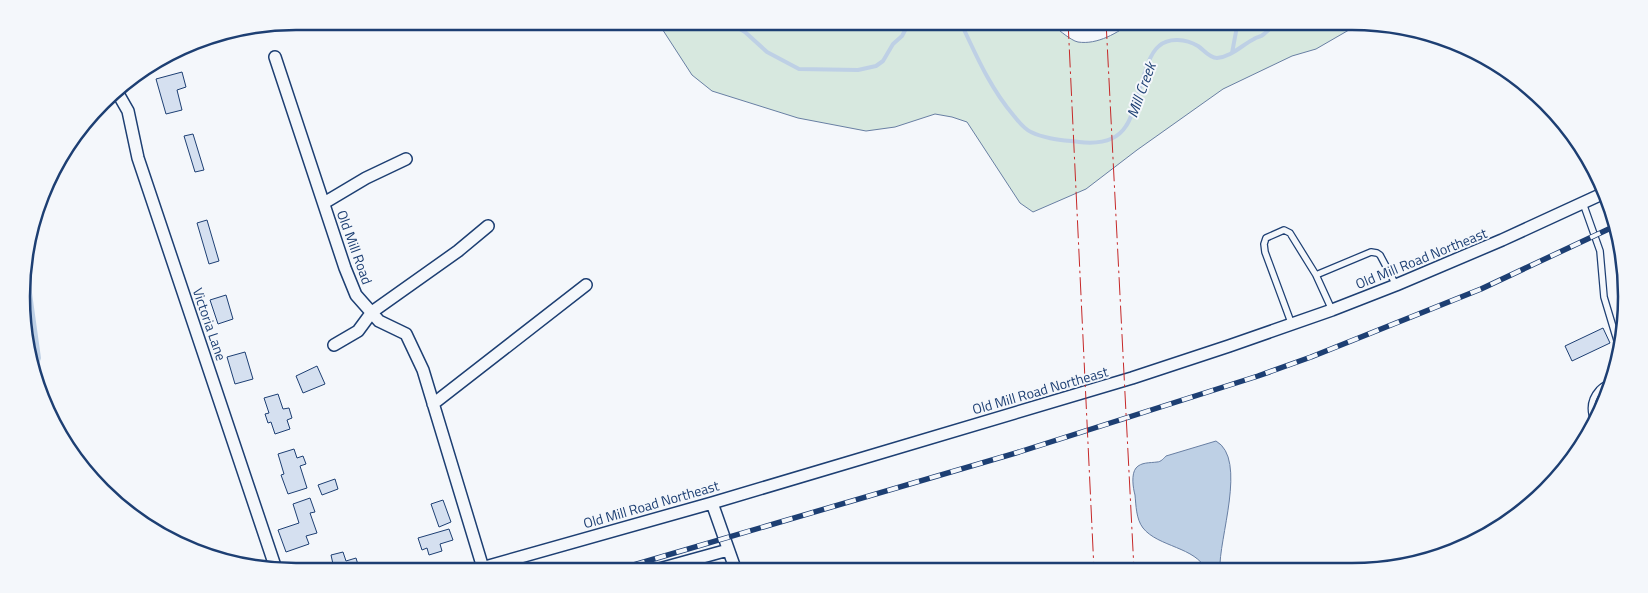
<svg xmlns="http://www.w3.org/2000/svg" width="1648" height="593" font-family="'Titillium Web',sans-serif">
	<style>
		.green { fill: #d7e8df; stroke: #687fa3 }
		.water { fill: #bed0e5; stroke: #687fa3 }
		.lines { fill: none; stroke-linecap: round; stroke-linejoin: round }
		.stream { stroke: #bed0e5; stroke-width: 4 }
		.building { fill: #d5e0f0; stroke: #1d3f73 }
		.service-casing { stroke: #1d3f73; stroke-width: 8 }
		.minor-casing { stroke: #1d3f73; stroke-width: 14 }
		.service { stroke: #f4f7fb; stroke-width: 5.5 }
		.minor { stroke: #f4f7fb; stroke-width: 11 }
		.rail-casing { stroke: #1d3f73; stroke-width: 5.5 }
		.rail { stroke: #f4f7fb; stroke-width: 4; stroke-dasharray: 11; stroke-linecap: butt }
		.power { stroke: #c62828; stroke-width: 1; stroke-dasharray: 18 4 2.5 4; stroke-linecap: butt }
		.labels { text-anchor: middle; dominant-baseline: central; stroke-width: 4; stroke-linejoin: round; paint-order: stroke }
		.street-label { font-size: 14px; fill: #1d3f73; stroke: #f4f7fb }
		.water-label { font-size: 15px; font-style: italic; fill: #1d3f73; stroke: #f4f7fb }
		.rim { fill: none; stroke: #1d3f73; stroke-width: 2.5 }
	</style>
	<rect width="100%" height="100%" fill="#f4f7fb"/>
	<path class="green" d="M657 21H1048C1054 26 1071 41 1078 42 1097 45 1118 33 1133 21L1361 23 1316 49 1292 56 1223 89 1137 150 1086 189 1033 212 1020 203 967 122 952 117 935 114 895 127 866 131 798 118 712 91 692 75Z"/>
	<path class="water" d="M1216 441C1248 459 1218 540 1220 570H1206C1196 547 1158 547 1143 528 1136 519 1136 505 1135 495 1133 488 1131 474 1136 468 1141 462 1150 463 1157 462 1161 462 1164 458 1166 456Z"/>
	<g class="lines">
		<path class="stream" d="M726 21 745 32 767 52 799 69 858 70 876 66 883 61 893 44 902 36 910 21
			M960 21C976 55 990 88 1014 116 1019 122 1024 129 1031 132 1045 139 1063 140 1079 142 1096 144 1116 142 1126 126 1139 108 1143 58 1159 46 1169 37 1186 39 1198 46 1204 50 1209 58 1217 58 1231 57 1242 45 1254 39 1257 37 1261 37 1264 34 1269 30 1273 26 1278 21
			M1232 53 1238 21
			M25 257 39 358 33 374"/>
	</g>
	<path class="building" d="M182 72 186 87 177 90 182 110 166 114 156 79Z
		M193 134 204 170 195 172 184 136Z
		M207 220 219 261 209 264 197 223Z
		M226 295 233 319 218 324 210 300Z
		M1603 328 1610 343 1572 361 1565 346Z
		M245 352 253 379 235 384 227 357Z
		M317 366 325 384 303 393 296 376Z
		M278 394 283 409 289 408 292 418 287 420 290 429 275 434 271 422 268 423 265 414 269 413 264 398Z
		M294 449 297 458 303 456 306 464 300 466 307 488 288 494 281 475 284 474 278 454Z
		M335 479 338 489 322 495 318 485Z
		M310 498 315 512 310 513 317 533 306 536 309 544 286 552 278 530 299 523 293 504Z
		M443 500 451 522 439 527 431 504Z
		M449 529 453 540 440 544 442 551 429 555 427 548 422 550 418 538Z
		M343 552 346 561 356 558 359 568 351 570V572H325L324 566 333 564 331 555Z"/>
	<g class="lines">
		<g class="service-casing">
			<path id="service" d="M1583 203 1600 251 1604 297 1619 347
				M1332 310 1316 275 1371 252 1377 253 1380 255 1396 285
				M1292 325 1265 252 1264 244 1266 238 1284 230 1290 233 1316 275
				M1595 423C1590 412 1590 400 1599 390 1602 386 1608 384 1612 380"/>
		</g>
		<g class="minor-casing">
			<path id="minor" d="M275 57 345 268 356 295 379 321 406 334 423 370 483 568
				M116 90 128 111 138 158 276 569
				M324 203 366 178 406 159
				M334 345 358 331 372 312 458 251 488 226
				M433 404 586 285
				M712 503 736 571
				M471 571 712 503 1132 378 1229 346 1332 310 1396 285 1502 240 1602 194
				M652 571 728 550"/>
		</g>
		<use href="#service" class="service"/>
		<use href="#minor" class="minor"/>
		<g class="rail-casing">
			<path id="rail" d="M613 571 1019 452 1258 376 1311 357 1481 289 1613 227"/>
		</g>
		<use href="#rail" class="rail"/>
		<path class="power" d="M1068 21 1094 570
			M1106 21 1134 570"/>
	</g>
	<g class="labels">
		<g class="street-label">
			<text transform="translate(355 247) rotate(70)">Old Mill Road</text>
			<text transform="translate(1421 258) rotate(-22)">Old Mill Road Northeast</text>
			<text transform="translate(210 324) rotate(71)">Victoria Lane</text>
			<text transform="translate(1040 390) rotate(-16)">Old Mill Road Northeast</text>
			<text transform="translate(651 504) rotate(-16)">Old Mill Road Northeast</text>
		</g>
		<g class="water-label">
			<text transform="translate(1141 90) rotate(-70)">Mill Creek</text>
		</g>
	</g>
	<path d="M0 0H1648V593H0ZM296 30H1352A266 266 0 0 1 1618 296V297A266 266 0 0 1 1352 563H296A266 266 0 0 1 30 297V296A266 266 0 0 1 296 30Z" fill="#f4f7fb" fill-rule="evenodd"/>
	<path class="rim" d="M296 30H1352A266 266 0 0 1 1618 296V297A266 266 0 0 1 1352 563H296A266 266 0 0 1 30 297V296A266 266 0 0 1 296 30Z"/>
</svg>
